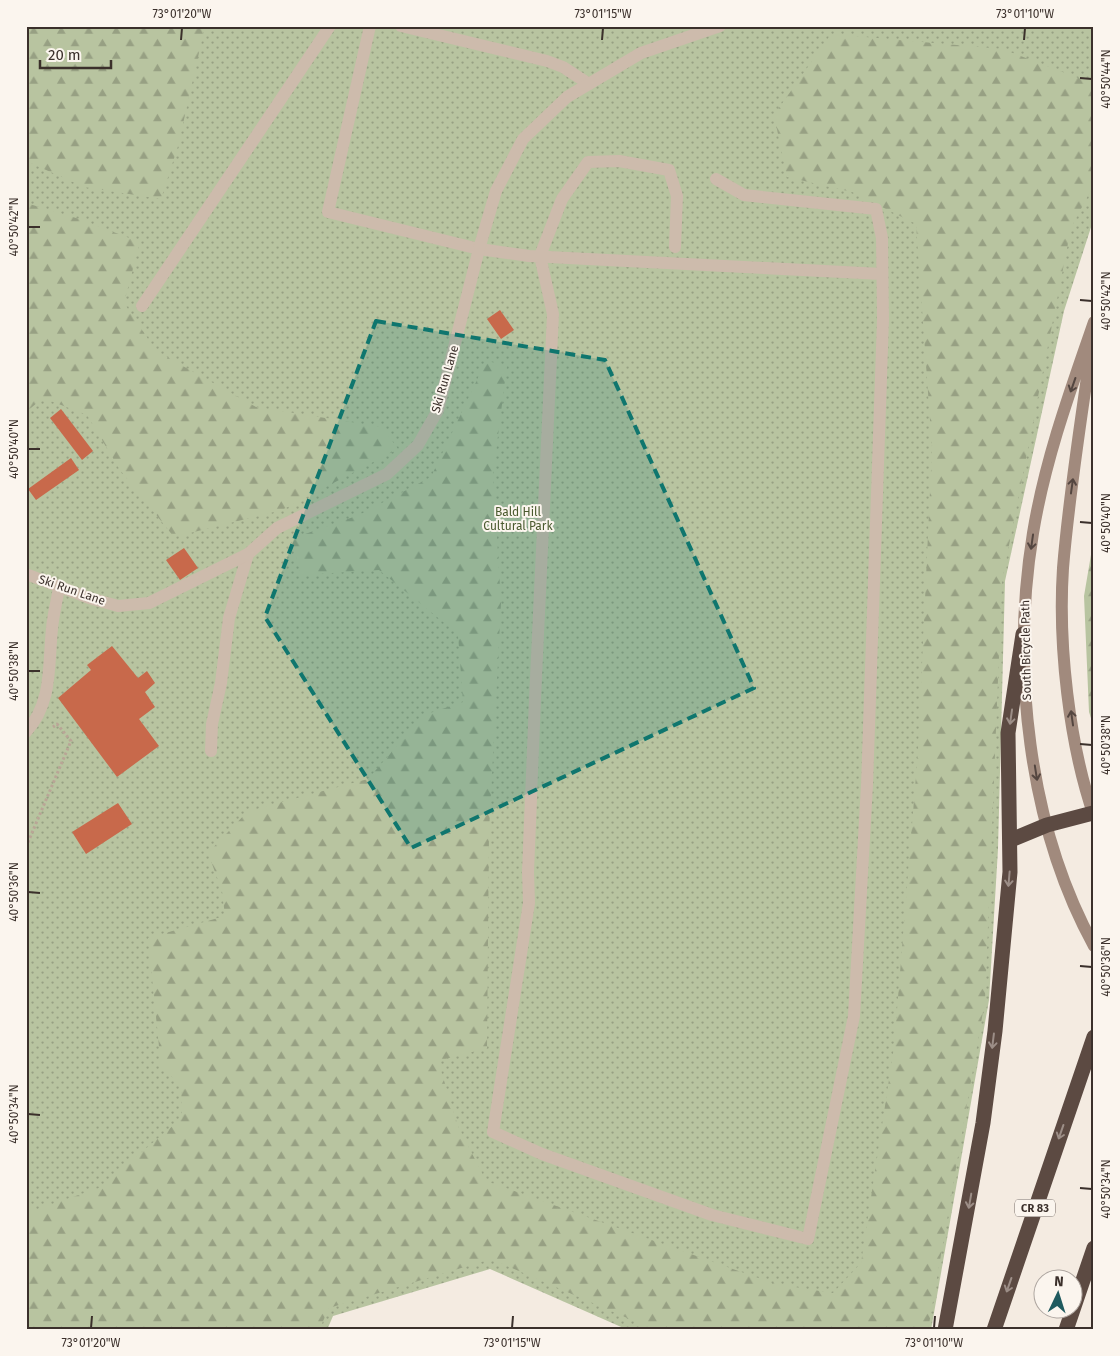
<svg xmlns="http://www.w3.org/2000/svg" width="1120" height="1356" font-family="'Fira Sans',sans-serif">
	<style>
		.grass { fill: url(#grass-dots) }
		.forest { fill: url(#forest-firs) }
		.building { fill: #c8694b }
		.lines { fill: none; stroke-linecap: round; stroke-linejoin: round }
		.path { stroke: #b9a596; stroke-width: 3; stroke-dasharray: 2.5 2.5; stroke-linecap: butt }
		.lane { stroke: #cdbbac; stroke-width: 12 }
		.street { stroke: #cdbbac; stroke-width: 12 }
		.secondary { stroke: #a18a7d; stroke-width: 12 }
		.highway { stroke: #5c4a42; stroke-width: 15 }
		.oneway { stroke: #544640 }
		.oneway2 { stroke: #9c8e87 }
		.marked { fill: #0f766e; fill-opacity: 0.2; stroke: #0f766e; stroke-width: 4; stroke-dasharray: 10 6; stroke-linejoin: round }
		.ticks { fill: none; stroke: #3b302b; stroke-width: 2 }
		.labels { text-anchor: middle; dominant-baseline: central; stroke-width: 4; stroke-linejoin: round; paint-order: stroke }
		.shield { fill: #fbf5ee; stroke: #756b66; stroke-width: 1 }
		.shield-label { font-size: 11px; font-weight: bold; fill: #3b302b }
		.street-label { font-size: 12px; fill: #3b302b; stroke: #fbf5ee }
		.park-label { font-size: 12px; fill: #4a5a2e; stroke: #fbf5ee }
		.neatline { fill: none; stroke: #3b302b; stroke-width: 2 }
		.ticks-label { font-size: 12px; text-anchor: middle; fill: #3b302b }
	</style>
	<defs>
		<pattern id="grass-dots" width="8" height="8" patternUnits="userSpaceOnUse" patternTransform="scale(1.25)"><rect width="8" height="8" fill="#b8c4a0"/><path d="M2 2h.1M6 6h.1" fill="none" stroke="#97a083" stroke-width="1.8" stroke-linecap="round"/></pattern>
		<pattern id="forest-firs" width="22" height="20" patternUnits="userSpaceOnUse" patternTransform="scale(1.25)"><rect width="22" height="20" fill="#b8c4a0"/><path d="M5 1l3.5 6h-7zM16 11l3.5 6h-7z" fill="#97a083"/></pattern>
	</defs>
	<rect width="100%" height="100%" fill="#f4ebe1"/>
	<path class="grass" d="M26 26H1094V218L1064 311 1005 581 998 849 989 1000 931 1330H628L490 1269 333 1316 327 1330H26Z"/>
	<path class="forest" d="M26 26H205L178 146 161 199 84 187 26 161Z
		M831 34 1002 49 1094 84V184L1071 228 1002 581 985 1000 928 1330H655L491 1259 329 1308 319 1330H26V1213L99 1188 182 1118 181 1086 161 1066 148 938 225 916 222 891 208 853 248 811 368 779 424 715 463 702 458 634 379 570 301 575 291 539 359 515 431 477 486 361 507 365 493 475 501 603 489 831 487 1048 438 1061 458 1126 486 1181 775 1284 833 1293 861 1263 894 1047 918 751 932 448 916 224 852 192 787 177 774 115Z
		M26 203 76 218 140 242 124 303 156 351 256 407 382 427 398 449 282 510 174 537 120 470 87 415 43 398 26 412Z
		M1094 537V727L1089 712 1084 596Z"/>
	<path class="building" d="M500 310 514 330 501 339 487 319Z
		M61 409 93 451 82 460 50 418Z
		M71 458 79 470 36 500 28 489Z
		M184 548 198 568 180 580 166 560Z
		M112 646 138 678 147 671 155 683 145 692 155 707 139 719 159 746 117 777 58 698 91 670 87 665Z
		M118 803 132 824 86 854 72 832Z"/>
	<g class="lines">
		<path class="path" d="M26 847 71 741 57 724 53 727"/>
		<path class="lane" d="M370 26 328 212 479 249 529 256 882 274
			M401 26 547 61 563 67 589 84
			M675 247 677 196 669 170 619 161 588 162 562 199 540 256 553 314 535 699 528 872 529 903 493 1132 542 1154 712 1215 808 1239 854 1016 867 785 883 319 882 238 876 209 744 195 716 179
			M26 732C53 702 48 666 52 629 53 615 57 601 59 587
			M211 751 212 724 221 683 229 618 248 554"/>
		<path class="street" d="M142 306 330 26
			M26 574 89 598 118 606 149 603 248 554 277 528 387 474 418 445 438 410 479 249 496 191 523 139 567 97 641 53 720 26"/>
		<path class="secondary" d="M1094 322C1070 391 1045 460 1033 533 1011 667 1028 826 1094 946
			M1091 349C1081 421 1069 494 1063 568 1058 644 1069 744 1094 816"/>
		<path class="highway" d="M1011 840 1047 825 1093 813
			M945 1330 983 1123 995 1031 1010 872 1008 733 1023 634
			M994 1330 1094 1037
			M1066 1330 1094 1248"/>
	</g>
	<defs><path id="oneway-shaft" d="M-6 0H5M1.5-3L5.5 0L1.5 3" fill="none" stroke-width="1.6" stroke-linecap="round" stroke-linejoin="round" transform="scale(1.25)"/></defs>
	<g class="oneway">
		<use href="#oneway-shaft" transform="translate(1073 385) rotate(109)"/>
		<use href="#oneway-shaft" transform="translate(1072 486) rotate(-82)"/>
		<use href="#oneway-shaft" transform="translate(1032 542) rotate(98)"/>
		<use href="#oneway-shaft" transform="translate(1072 718) rotate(-98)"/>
		<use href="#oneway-shaft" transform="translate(1036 773) rotate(81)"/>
	</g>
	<g class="oneway2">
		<use href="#oneway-shaft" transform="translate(1011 717) rotate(98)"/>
		<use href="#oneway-shaft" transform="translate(1009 879) rotate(95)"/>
		<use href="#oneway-shaft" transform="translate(993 1041) rotate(97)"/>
		<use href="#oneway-shaft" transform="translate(1061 1132) rotate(109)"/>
		<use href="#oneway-shaft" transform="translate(970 1201) rotate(100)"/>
		<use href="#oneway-shaft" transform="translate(1009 1285) rotate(109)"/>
	</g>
	<path class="marked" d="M376 321 605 360 754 688 411 848 265 617Z"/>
	<path class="ticks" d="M181 40 182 28M602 40 603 28M1024 40 1025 28M1080 78 1092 79M28 227H40M1080 300 1092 301M28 449H40M1080 522 1092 523M28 671H40M1080 744 1092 745M28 892 40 893M1080 966 1092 967M28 1114 40 1115M1080 1188 1092 1189M91 1328 92 1316M512 1328 513 1316M934 1328 935 1316"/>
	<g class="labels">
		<rect class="shield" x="1015" y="1199.5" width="40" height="17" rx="4"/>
		<g class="shield-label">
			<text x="1035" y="1208">CR 83</text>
		</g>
		<g class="street-label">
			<text transform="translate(445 379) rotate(-74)">Ski Run Lane</text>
			<text transform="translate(72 590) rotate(19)">Ski Run Lane</text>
			<text transform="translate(1026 650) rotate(-91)">South Bicycle Path</text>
		</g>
		<g class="park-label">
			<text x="518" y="512">Bald Hill<tspan x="518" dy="14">Cultural Park</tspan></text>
		</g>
	</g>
	<rect width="1120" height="1356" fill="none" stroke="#fbf5ee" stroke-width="55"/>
	<g transform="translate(1058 1294) rotate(4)"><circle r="24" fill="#fbf5ee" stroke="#aea6a0"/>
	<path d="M0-4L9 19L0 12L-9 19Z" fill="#1f5a5e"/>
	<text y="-8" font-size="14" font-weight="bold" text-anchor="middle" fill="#3b302b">N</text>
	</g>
	<path d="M40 60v8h71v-8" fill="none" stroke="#3b302b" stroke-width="2.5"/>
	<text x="48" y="60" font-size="15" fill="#3b302b" stroke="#fbf5ee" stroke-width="4" paint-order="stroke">20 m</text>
	<rect x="28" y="28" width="1064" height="1300" class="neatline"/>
	<g class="ticks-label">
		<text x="182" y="18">73°01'20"W</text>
		<text x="603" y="18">73°01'15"W</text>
		<text x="1025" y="18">73°01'10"W</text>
		<text transform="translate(1106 79) rotate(-90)" y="4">40°50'44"N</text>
		<text transform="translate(14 227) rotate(-90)" y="4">40°50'42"N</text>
		<text transform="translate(1106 301) rotate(-90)" y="4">40°50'42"N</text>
		<text transform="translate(14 449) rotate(-90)" y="4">40°50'40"N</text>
		<text transform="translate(1106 523) rotate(-90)" y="4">40°50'40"N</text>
		<text transform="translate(14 671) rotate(-90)" y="4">40°50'38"N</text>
		<text transform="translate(1106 745) rotate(-90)" y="4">40°50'38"N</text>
		<text transform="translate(14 892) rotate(-90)" y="4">40°50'36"N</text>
		<text transform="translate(1106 967) rotate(-90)" y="4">40°50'36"N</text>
		<text transform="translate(14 1114) rotate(-90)" y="4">40°50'34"N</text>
		<text transform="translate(1106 1189) rotate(-90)" y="4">40°50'34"N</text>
		<text x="91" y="1347">73°01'20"W</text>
		<text x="512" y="1347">73°01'15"W</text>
		<text x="934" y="1347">73°01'10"W</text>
	</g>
</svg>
